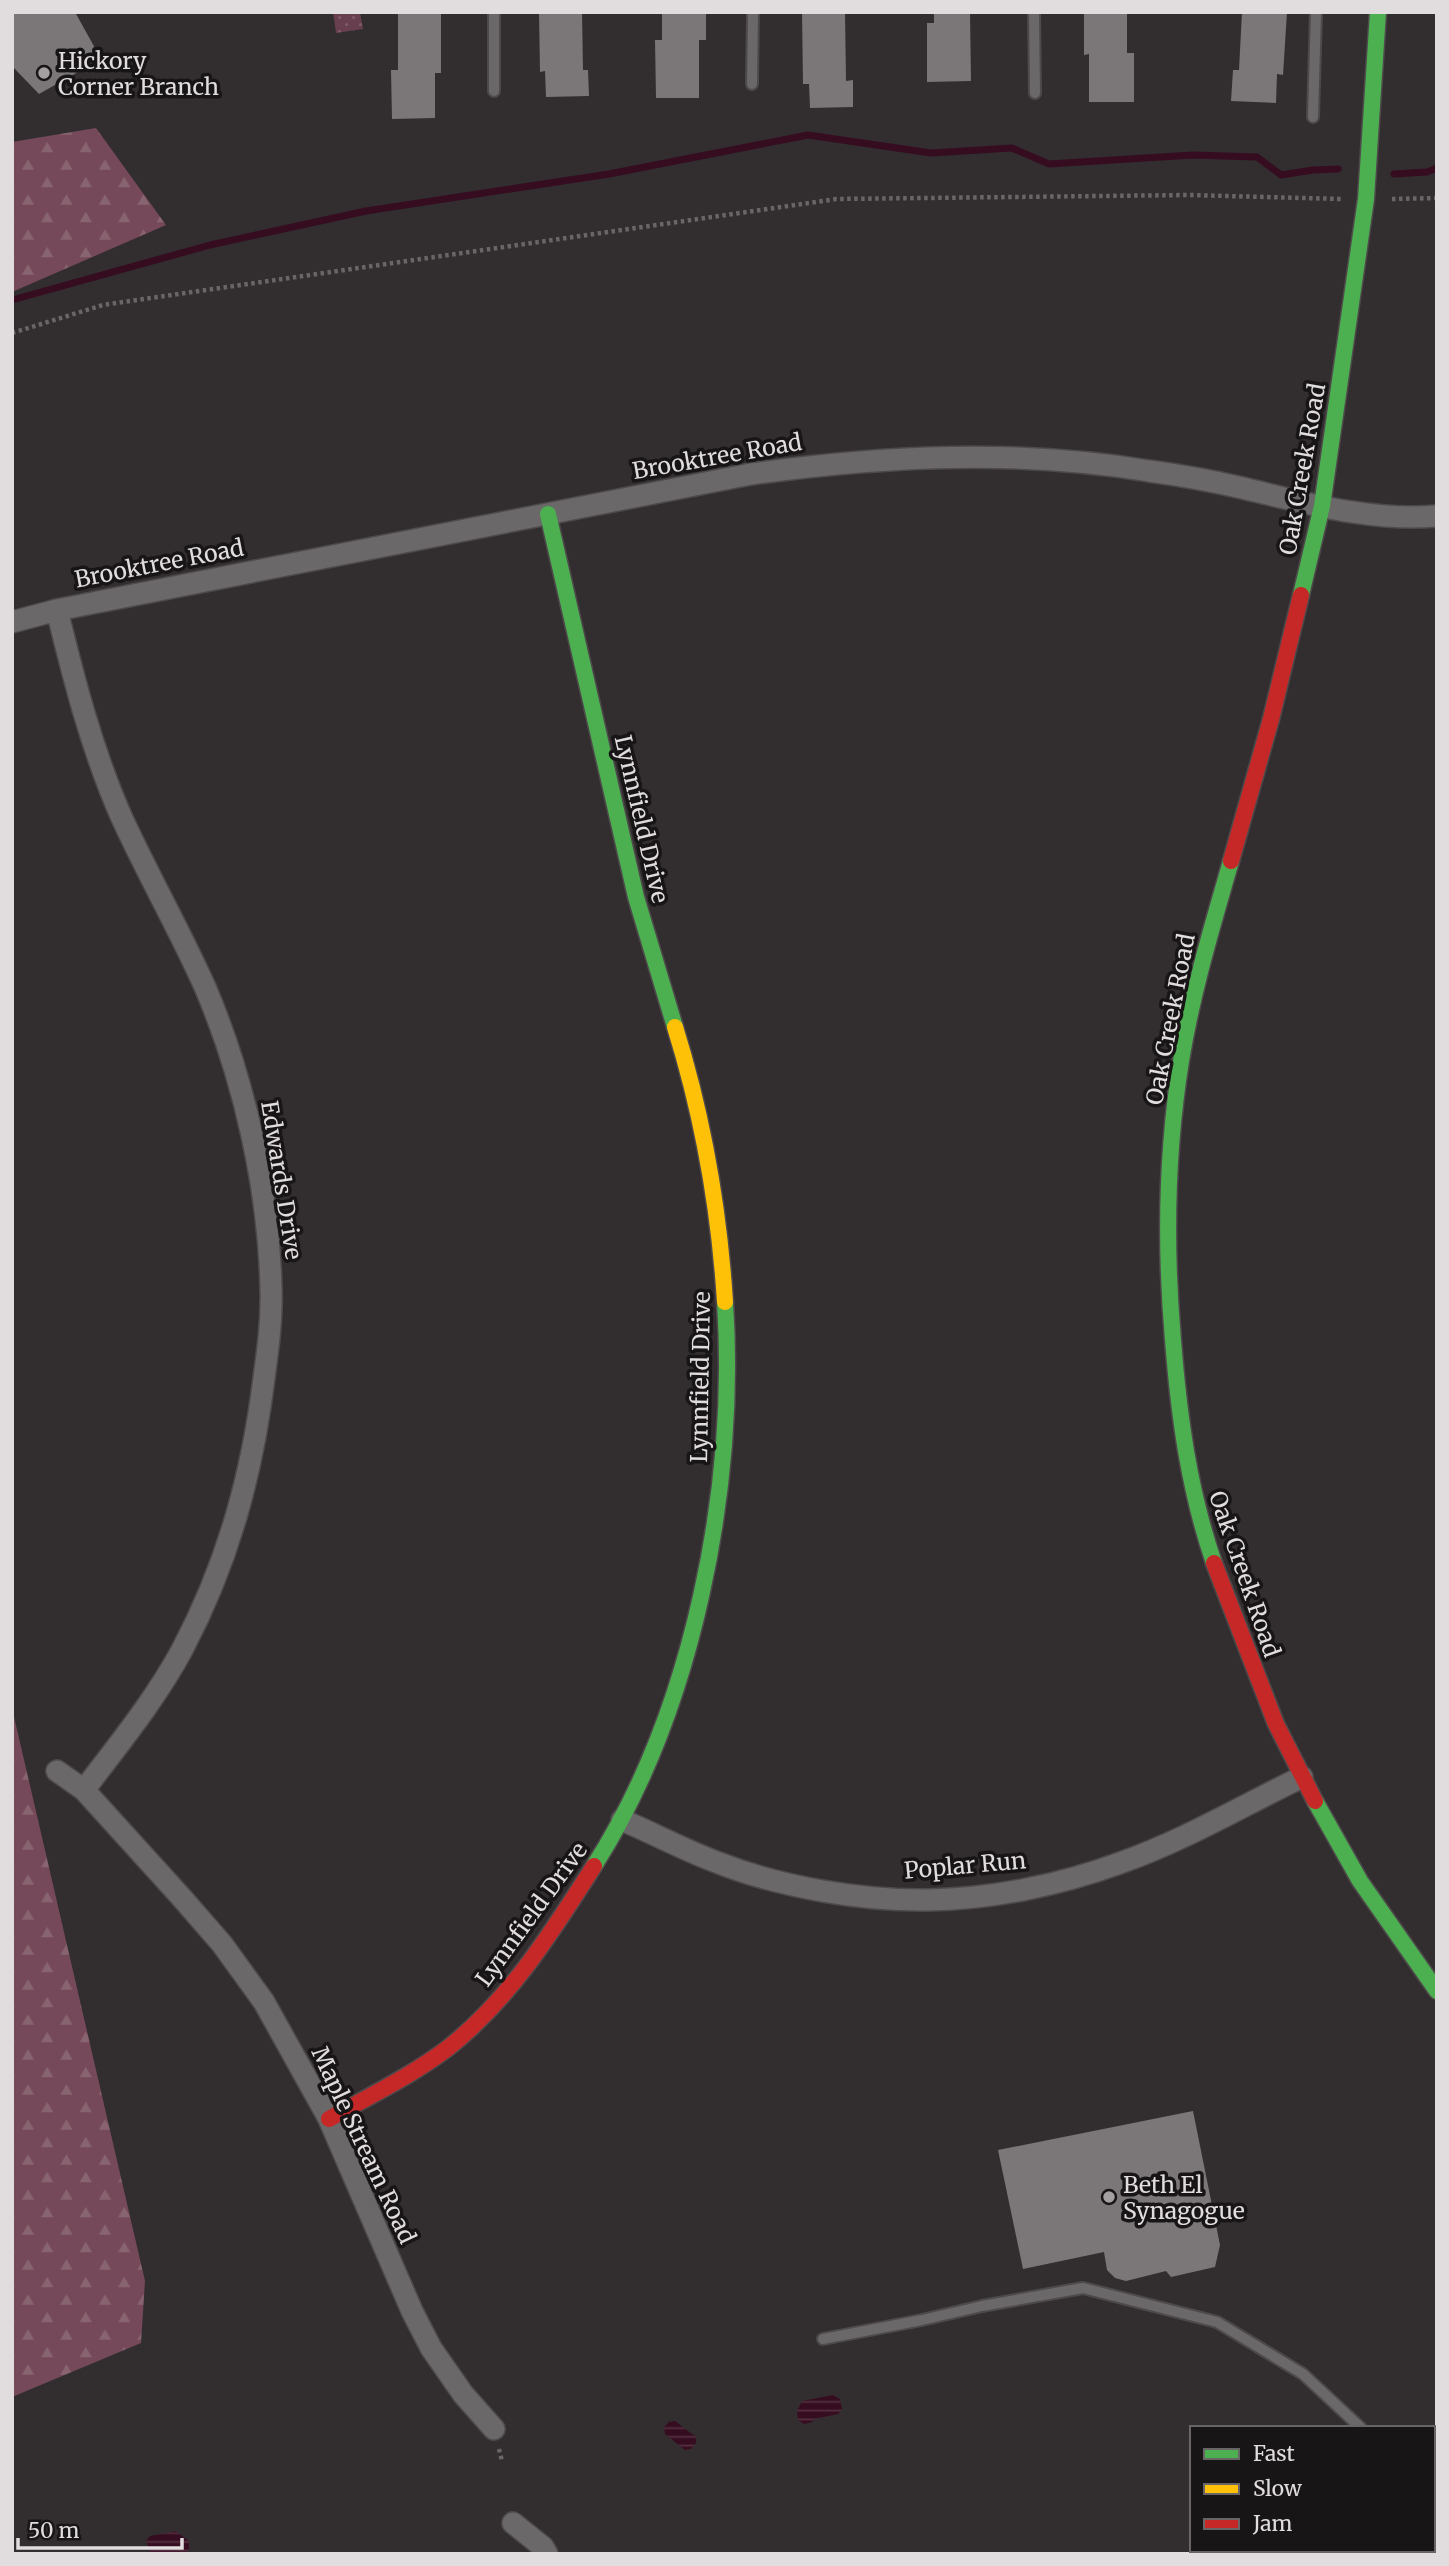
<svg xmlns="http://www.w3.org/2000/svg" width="1449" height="2566" font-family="Merriweather,serif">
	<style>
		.forest { fill: url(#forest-firs) }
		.park { fill: url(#park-dots) }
		.water { fill: url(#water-rules) }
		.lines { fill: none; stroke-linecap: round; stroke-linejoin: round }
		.stream { stroke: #360d20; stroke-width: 7 }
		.building { fill: #7b7778 }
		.lane-casing { stroke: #4e494b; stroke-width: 14 }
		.street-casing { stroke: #4e494b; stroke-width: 24 }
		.fast-casing { stroke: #4e494b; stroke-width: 19 }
		.slow-casing { stroke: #4e494b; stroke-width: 19 }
		.jam-casing { stroke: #4e494b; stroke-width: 19 }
		.path { stroke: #696667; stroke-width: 4.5; stroke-dasharray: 3.5 3.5; stroke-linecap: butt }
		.lane { stroke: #6a6868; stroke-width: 10 }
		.street { stroke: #6a6868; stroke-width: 21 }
		.fast { stroke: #4caf50; stroke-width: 16 }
		.slow { stroke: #ffc107; stroke-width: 16 }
		.jam { stroke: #c62828; stroke-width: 16 }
		.poi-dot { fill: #a49fa1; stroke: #181516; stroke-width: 2.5 }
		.labels { text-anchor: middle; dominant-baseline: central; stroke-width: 7; stroke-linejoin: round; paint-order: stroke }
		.poi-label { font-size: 23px; fill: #e1dcde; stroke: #181516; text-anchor: start }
		.street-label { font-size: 23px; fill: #e1dcde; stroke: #181516 }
	</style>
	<defs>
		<pattern id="forest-firs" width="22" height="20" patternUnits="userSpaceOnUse" patternTransform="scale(1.75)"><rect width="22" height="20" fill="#754959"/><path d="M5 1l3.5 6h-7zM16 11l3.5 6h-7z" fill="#886370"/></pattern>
		<pattern id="park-dots" width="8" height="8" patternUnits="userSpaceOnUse" patternTransform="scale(1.75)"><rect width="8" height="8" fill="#683f4f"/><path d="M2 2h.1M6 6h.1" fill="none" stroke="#7d5a68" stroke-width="1.8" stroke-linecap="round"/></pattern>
		<pattern id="water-rules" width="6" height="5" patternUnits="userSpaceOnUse" patternTransform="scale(1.75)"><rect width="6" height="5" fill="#360d20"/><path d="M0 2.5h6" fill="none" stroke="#533040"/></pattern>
	</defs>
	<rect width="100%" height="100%" fill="#322d2f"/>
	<path class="forest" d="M96 128 166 225 12 292V142Z
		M12 1708 145 2281 141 2343 12 2397Z"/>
	<path class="park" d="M333 12H360L363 29 336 33Z"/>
	<path class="water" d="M833 2395 840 2399 842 2409 838 2414 814 2419 812 2422 804 2424 798 2420 797 2411 802 2401Z
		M675 2421 696 2437V2443L691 2449 685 2450 665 2434 664 2427 669 2422Z
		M176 2531 189 2541V2549L186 2553 151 2554 146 2541 150 2536Z"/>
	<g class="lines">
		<path class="stream" d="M1394 174 1427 172 1437 168
			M12 300 210 245 366 211 609 174 808 135 931 153 1012 148 1049 164 1193 155 1257 157 1281 175 1313 170 1338 169"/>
	</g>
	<path class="building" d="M12 12H75L101 59 39 94 12 66Z
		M398 12H441V73H435V118L392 119 391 70H398Z
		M539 12H582L583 70H588L589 96 546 97 545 71 540 72Z
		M662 12H706V40H699V98H656L655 40H662Z
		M802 12H845L846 81 853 80V107L810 108 809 84H803Z
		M934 12H970L971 81 927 82V23H934Z
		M1084 12H1127V53H1134V102H1089V54L1084 55Z
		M1242 12H1287L1283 75 1277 74 1276 103 1231 101 1233 70H1239Z
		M1193 2111 1220 2245 1215 2267 1171 2277 1166 2271 1126 2281 1115 2278 1107 2270 1104 2252 1023 2269 998 2150Z"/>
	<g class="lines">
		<g class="lane-casing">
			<path id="lane" d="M494 12V91
				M1034 12 1035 93
				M752 84 753 12
				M1313 117 1316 12
				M823 2339 922 2320 982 2306 1083 2288 1217 2322 1303 2374 1361 2428"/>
		</g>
		<g class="street-casing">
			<path id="street" d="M57 610C74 680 92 750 121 816 147 873 179 929 205 987 244 1078 269 1190 271 1289 272 1319 268 1349 264 1378 252 1475 228 1563 182 1650 155 1700 118 1745 84 1790
				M12 622 57 610 751 474C883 456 1016 449 1149 471 1178 475 1208 480 1238 487 1303 502 1369 522 1437 516
				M57 1771 84 1790 182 1898 222 1944 264 2002 329 2119 412 2311 431 2348 463 2394 494 2429
				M622 1820C655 1834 686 1851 719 1863 780 1887 862 1901 928 1900 992 1899 1060 1885 1120 1863 1183 1841 1242 1806 1302 1777
				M1433 2483 1437 2481
				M513 2523 543 2547 547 2554"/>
		</g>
		<g class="fast-casing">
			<path id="fast" d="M548 514 636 897 675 1027
				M1301 595 1322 506 1366 199 1378 12
				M1214 1563C1189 1490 1179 1417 1173 1340 1165 1247 1166 1154 1181 1061 1192 993 1212 927 1231 861
				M1315 1801 1360 1881 1437 1991
				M594 1866C694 1709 737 1486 725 1302"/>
		</g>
		<g class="slow-casing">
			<path id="slow" d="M675 1027C703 1117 719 1207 725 1302"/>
		</g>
		<g class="jam-casing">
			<path id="jam" d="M1231 861 1271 719 1301 595
				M1214 1563 1276 1724 1315 1801
				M329 2119C369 2096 411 2076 448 2048 510 1999 552 1932 594 1866"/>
		</g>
		<path class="path" d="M1392 199 1437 198
			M12 333 103 305 836 199 1189 195 1341 199
			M499 2449 502 2461"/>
		<use href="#lane" class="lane"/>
		<use href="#street" class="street"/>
		<use href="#fast" class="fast"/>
		<use href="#slow" class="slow"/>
		<use href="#jam" class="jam"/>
	</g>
	<g class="poi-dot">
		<circle cx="44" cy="73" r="7"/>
		<circle cx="1109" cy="2197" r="7"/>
	</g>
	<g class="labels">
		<g class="poi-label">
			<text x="58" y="60">Hickory<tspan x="58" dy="26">Corner Branch</tspan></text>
			<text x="1123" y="2184">Beth El<tspan x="1123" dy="26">Synagogue</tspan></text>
		</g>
		<g class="street-label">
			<text transform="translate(717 456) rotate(-10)">Brooktree Road</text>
			<text transform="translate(1302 469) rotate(-80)">Oak Creek Road</text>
			<text transform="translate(159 563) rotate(-11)">Brooktree Road</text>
			<text transform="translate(642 819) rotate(77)">Lynnfield Drive</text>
			<text transform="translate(1170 1019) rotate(-79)">Oak Creek Road</text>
			<text transform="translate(282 1180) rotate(81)">Edwards Drive</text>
			<text transform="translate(700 1377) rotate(-89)">Lynnfield Drive</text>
			<text transform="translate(1245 1574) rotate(71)">Oak Creek Road</text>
			<text transform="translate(965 1865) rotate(-5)">Poplar Run</text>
			<text transform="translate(531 1914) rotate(-54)">Lynnfield Drive</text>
			<text transform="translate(364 2145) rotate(65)">Maple Stream Road</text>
		</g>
	</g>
	<rect width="1449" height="2566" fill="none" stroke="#e1dcde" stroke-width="28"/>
	<rect x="1190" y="2426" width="245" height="126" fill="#181516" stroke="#686566" stroke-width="2"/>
	<rect x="1204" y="2449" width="35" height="10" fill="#4caf50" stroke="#686566" stroke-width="2"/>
	<text x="1253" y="2461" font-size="21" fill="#e1dcde">Fast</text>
	<rect x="1204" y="2484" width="35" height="10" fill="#ffc107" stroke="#686566" stroke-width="2"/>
	<text x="1253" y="2496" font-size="21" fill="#e1dcde">Slow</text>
	<rect x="1204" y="2519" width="35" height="10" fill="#c62828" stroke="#686566" stroke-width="2"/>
	<text x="1253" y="2531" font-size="21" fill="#e1dcde">Jam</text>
	<path d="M18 2538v10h164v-10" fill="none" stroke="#e1dcde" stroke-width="3.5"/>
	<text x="28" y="2538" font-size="21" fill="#e1dcde" stroke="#181516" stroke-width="5" paint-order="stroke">50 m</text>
</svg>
